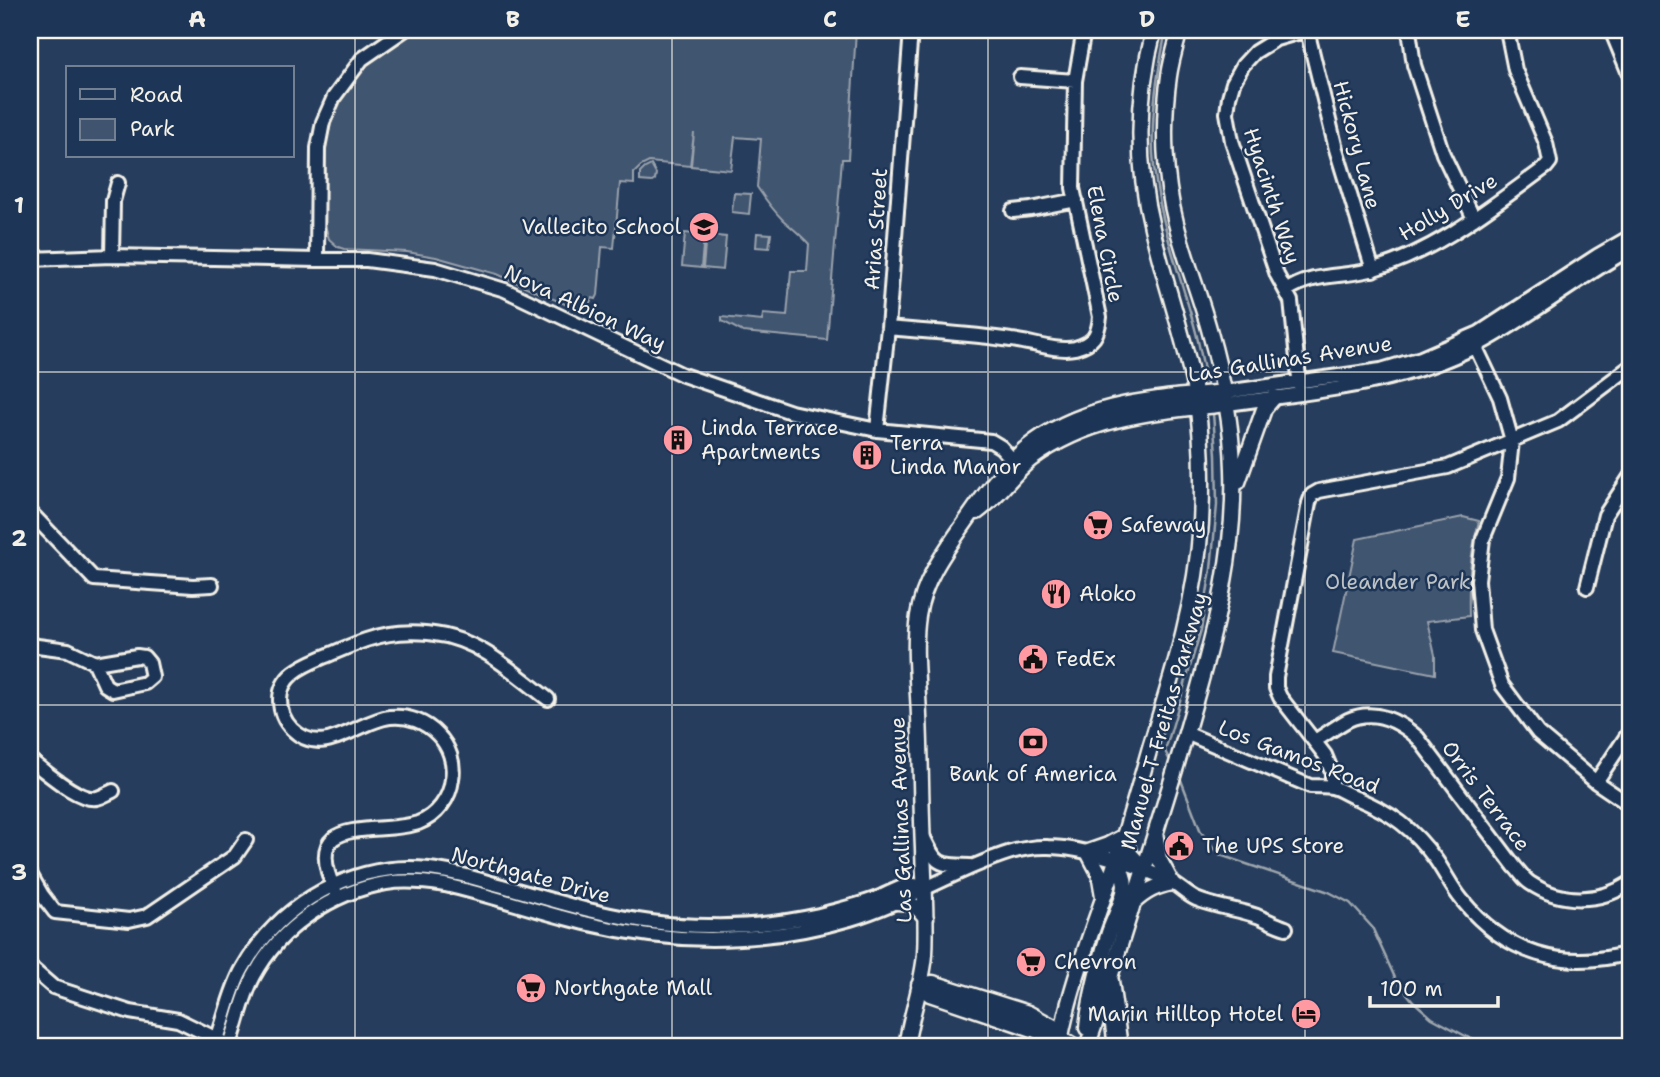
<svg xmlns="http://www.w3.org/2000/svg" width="1660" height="1077" font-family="'Shantell Sans',sans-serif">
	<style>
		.green { fill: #40546f; stroke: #9aa2ac; stroke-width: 2 }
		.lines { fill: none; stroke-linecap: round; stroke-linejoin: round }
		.stream { stroke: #9fa7ae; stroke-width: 2.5 }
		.minor-casing { stroke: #f4f1e8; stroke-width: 18 }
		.major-casing { stroke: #f4f1e8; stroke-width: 19 }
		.highway-casing { stroke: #f4f1e8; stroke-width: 23 }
		.minor { stroke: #1d3557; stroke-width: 12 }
		.major { stroke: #1d3557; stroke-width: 14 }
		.highway { stroke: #1d3557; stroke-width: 18 }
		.grid { fill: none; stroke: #f4f1e8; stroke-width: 2; stroke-opacity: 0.55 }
		.labels { text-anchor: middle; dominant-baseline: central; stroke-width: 5; stroke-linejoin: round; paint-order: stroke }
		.street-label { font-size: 21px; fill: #f4f1e8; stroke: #1d3557 }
		.poi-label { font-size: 21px; fill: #f4f1e8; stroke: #1d3557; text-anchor: start }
		.park-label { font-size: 21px; fill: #bec2c4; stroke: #1d3557 }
		.neatline { fill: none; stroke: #f4f1e8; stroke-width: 2.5 }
		.grid-label { font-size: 23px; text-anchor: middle; font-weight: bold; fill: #f4f1e8 }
	</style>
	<rect width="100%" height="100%" fill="#263d5d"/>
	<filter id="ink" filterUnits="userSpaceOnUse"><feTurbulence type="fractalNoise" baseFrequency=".0143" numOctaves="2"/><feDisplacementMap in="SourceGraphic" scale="14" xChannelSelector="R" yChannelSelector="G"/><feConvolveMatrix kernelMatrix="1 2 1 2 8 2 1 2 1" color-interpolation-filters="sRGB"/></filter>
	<g filter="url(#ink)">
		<path class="green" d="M414 30H856L848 159H842L827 340 743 332 722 321V317L762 321 763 314 787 316 791 271H807L809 244C801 235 792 228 783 220 773 210 765 199 757 187L761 139 735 137 731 170 691 166 694 133 690 166 649 162 641 166 634 173V184L620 183 614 248 602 247 598 295 596 299 592 298 585 313 497 274 436 257 407 252 344 249 338 247 329 239 325 225V148L331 124 340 100 368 60 391 44Z
			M651 165 656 174 655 180 652 182 640 181V173L645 168Z
			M734 193 751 194 749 214 732 212Z
			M685 233 704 235 701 268 682 266Z
			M757 233 771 234 769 248 756 247Z
			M706 235 726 237 723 270 703 268Z
			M1463 517 1479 521C1470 555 1468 581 1469 616L1427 621 1435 655V674L1333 653 1357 539Z"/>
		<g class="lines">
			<path class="stream" d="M1166 30C1158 71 1151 111 1153 153 1156 212 1178 268 1194 325 1200 346 1203 367 1208 388
				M1169 759 1165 751 1201 630 1211 569 1217 505 1216 455 1213 413
				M1181 780 1201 832 1220 855 1329 892 1350 903 1372 927 1396 980 1413 1001 1432 1018 1486 1047"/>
			<g class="minor-casing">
				<path id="minor" d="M1307 30 1336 149 1373 270
					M1409 30 1414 65 1443 154 1474 219
					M1611 30 1630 76
					M1020 77 1075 81
					M1013 211 1031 209 1076 200
					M112 256 113 201 118 183
					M30 259 112 256 317 260H367L435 269 505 290 683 375 791 412 877 430 991 441 1001 447 1019 467
					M317 260 318 148 323 122 334 97 362 59 404 30
					M1286 291C1313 272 1344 278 1374 269 1439 250 1492 206 1546 167L1550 162 1546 143 1515 70 1507 30
					M888 328C929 332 971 334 1011 340 1030 342 1057 352 1075 348 1094 343 1098 335 1100 317L1073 188 1075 81 1084 30
					M1471 337 1500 398 1512 441 1508 478 1483 539 1478 580 1482 630 1502 685 1538 733 1596 782 1630 805
					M1300 388 1291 301 1277 275 1232 141 1227 113 1229 97 1233 83 1243 65 1255 52 1276 39 1307 30
					M1225 392 1381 370 1421 358 1479 333 1597 256 1630 237
					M1227 404C1310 392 1400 386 1476 346 1530 318 1577 278 1630 249
					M877 430 888 328 911 30
					M30 512 94 579 193 586 212 585
					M1587 587 1605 515 1630 477
					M30 645 68 650 95 663 105 685 113 690 145 683 152 677 149 663 144 657 137 656 95 663
					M1186 733 1310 786C1317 786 1325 786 1332 787 1340 789 1348 795 1356 798 1392 813 1413 828 1436 860 1445 873 1452 888 1462 900 1507 955 1562 971 1630 953
					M1315 741C1326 734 1337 726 1348 720 1374 708 1399 721 1418 738L1515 867C1520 872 1524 879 1530 883 1561 904 1600 903 1630 883
					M30 760C45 771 79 802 97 798 102 797 108 793 113 791
					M1596 782 1630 731
					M1332 787V772L1325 755 1280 697 1276 688V677L1309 503 1312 495 1319 491 1448 467 1558 421 1630 367
					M923 836C937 865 937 865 970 866
					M30 874 42 895 55 912 129 920 147 916 235 856 246 840
					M335 891C299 811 375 837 418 823 437 816 450 798 452 779 455 763 449 746 438 735 426 722 408 715 390 717 357 721 323 760 292 729 284 721 280 711 280 700 280 676 302 666 321 658 336 652 351 645 366 640 406 626 452 631 488 654 509 667 528 684 548 699
					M30 967 53 987 130 1012 178 1020 223 1042
					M214 1047C225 1021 229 992 243 968 280 903 354 861 429 869 450 871 471 877 491 883 525 892 559 903 593 911 631 920 669 926 708 926 745 927 782 923 819 915 837 910 856 906 875 899 886 895 897 888 909 885 914 884 919 886 924 887
					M229 1047C238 1024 242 998 254 976 280 927 332 892 386 883 406 880 426 882 445 885 494 896 541 913 589 924 676 945 764 944 850 919 891 907 928 886 967 869 993 858 1019 846 1048 847 1082 847 1139 865 1169 881 1179 886 1186 894 1196 899 1215 907 1237 909 1257 916 1267 920 1276 925 1286 928"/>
			</g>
			<g class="major-casing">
				<path id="major" d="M1238 482 1264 409 1274 397
					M977 512C998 497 1012 474 1031 459 1092 415 1155 412 1227 404
					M1123 837 1130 854 1144 869
					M1103 896 1099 873 1088 852 1108 845 1123 837
					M896 902C911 902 917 906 926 918
					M1134 902C1146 891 1156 886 1172 883L1159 859 1156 838
					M919 985 933 983 1028 1013 1052 1026 1061 1038 1075 1047
					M919 985 930 994 1036 1030 1049 1038H1061
					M1087 1028C1090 996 1099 964 1109 933 1114 918 1124 901 1125 886 1125 877 1121 869 1116 861
					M906 1047C910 1017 923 983 925 954 927 919 924 884 923 848 921 804 921 760 919 716 918 684 913 649 918 616 923 582 943 554 962 527 981 500 1000 471 1025 449 1082 402 1155 399 1225 392
					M1059 1047C1070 983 1096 922 1116 861 1129 822 1140 783 1151 744 1174 670 1196 601 1201 523 1203 481 1203 439 1196 397 1186 340 1165 285 1152 228 1136 163 1137 95 1154 30
					M1087 1047 1103 1001C1133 899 1168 800 1196 698 1217 623 1236 547 1233 469 1232 422 1222 375 1209 329 1199 293 1185 259 1176 223 1164 177 1162 124 1169 76 1171 61 1176 45 1180 30"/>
			</g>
			<g class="highway-casing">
				<path id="highway" d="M1109 981 1118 1047"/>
			</g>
			<use href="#minor" class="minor"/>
			<use href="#major" class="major"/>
			<use href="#highway" class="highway"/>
		</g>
	</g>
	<path class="grid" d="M355 30V1047M672 30V1047M988 30V1047M1305 30V1047M30 372H1630M30 705H1630"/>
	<defs>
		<g id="school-disc" transform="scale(1.575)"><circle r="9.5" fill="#ff9aa2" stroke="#1d3557"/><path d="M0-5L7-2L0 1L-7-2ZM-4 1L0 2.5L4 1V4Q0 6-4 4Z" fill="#111"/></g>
		<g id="building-disc" transform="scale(1.575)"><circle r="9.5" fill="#ff9aa2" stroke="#1d3557"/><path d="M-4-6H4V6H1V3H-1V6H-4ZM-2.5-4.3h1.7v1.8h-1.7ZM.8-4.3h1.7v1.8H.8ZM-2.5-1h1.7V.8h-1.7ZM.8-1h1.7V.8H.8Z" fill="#111"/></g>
		<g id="supermarket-disc" transform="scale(1.575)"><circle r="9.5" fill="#ff9aa2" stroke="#1d3557"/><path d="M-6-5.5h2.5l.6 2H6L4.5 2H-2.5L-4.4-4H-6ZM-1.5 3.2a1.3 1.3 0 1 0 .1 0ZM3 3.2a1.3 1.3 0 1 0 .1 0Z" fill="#111"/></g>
		<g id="restaurant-disc" transform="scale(1.575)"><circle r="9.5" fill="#ff9aa2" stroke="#1d3557"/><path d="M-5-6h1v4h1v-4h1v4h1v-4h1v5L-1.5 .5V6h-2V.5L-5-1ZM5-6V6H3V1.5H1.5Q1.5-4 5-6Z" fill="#111"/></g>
		<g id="civic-disc" transform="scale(1.575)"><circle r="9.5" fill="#ff9aa2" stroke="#1d3557"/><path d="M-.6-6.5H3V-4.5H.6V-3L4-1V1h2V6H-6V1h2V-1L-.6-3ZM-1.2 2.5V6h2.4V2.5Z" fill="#111"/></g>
		<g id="bank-disc" transform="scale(1.575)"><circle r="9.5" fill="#ff9aa2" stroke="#1d3557"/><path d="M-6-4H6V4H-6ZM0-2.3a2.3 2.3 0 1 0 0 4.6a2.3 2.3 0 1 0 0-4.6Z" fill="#111"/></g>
		<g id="hotel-disc" transform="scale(1.575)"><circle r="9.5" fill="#ff9aa2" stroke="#1d3557"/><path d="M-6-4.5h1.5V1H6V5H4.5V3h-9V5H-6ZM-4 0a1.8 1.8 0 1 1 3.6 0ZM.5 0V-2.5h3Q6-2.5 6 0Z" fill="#111"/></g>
	</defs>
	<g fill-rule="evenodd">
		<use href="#school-disc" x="704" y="227"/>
		<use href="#building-disc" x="678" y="440"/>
		<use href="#building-disc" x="867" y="455"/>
		<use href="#supermarket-disc" x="1098" y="525"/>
		<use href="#restaurant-disc" x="1056" y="594"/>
		<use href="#civic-disc" x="1033" y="659"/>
		<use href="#bank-disc" x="1033" y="742"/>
		<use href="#civic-disc" x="1179" y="846"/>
		<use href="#supermarket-disc" x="1031" y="962"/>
		<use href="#supermarket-disc" x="531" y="988"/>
		<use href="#hotel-disc" x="1306" y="1014"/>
	</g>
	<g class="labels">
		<g class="street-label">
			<text transform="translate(1357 145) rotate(75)">Hickory Lane</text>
			<text transform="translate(1272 196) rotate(72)">Hyacinth Way</text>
			<text transform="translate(1448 207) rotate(-31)">Holly Drive</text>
			<text transform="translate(876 229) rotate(-86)">Arias Street</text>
			<text transform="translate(1105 244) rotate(79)">Elena Circle</text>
			<text transform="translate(585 308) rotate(25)">Nova Albion Way</text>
			<text transform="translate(1290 359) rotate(-9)">Las Gallinas Avenue</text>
			<text transform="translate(1164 721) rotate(-74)">Manuel T Freitas Parkway</text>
			<text transform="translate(1299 757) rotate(21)">Los Gamos Road</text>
			<text transform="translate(1486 796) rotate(53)">Orris Terrace</text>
			<text transform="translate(901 820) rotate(-92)">Las Gallinas Avenue</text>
			<text transform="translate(531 875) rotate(15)">Northgate Drive</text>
		</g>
		<g class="poi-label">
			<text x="681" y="227" text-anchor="end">Vallecito School</text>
			<text x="701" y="428">Linda Terrace<tspan x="701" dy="24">Apartments</tspan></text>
			<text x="890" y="443">Terra<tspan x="890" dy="24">Linda Manor</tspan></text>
			<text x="1121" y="525">Safeway</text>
			<text x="1079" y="594">Aloko</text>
			<text x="1056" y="659">FedEx</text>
			<text x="1033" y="774" text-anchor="middle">Bank of America</text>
			<text x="1202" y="846">The UPS Store</text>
			<text x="1054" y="962">Chevron</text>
			<text x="554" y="988">Northgate Mall</text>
			<text x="1283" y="1014" text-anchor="end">Marin Hilltop Hotel</text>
		</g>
		<g class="park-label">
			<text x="1398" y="582">Oleander Park</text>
		</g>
	</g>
	<rect width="1660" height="1077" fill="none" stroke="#1d3557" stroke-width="77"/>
	<rect x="66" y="66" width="228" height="91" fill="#1d3557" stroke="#738091" stroke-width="2"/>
	<rect x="80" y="89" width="35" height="10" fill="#1d3557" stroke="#738091" stroke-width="2"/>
	<text x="130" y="102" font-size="21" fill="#f4f1e8">Road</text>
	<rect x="80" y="119" width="35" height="21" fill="#40546f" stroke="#738091" stroke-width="2"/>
	<text x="130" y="136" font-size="21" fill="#f4f1e8">Park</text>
	<path d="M1370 996v10h128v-10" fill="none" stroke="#f4f1e8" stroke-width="3.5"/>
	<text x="1380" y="996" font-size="21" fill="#f4f1e8" stroke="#1d3557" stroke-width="5" paint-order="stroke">100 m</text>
	<rect x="38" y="38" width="1584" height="1000" class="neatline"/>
	<g class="grid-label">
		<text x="197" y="27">A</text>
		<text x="513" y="27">B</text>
		<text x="830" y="27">C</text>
		<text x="1147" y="27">D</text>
		<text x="1463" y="27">E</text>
		<text x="19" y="213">1</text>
		<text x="19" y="546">2</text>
		<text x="19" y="880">3</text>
	</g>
</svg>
